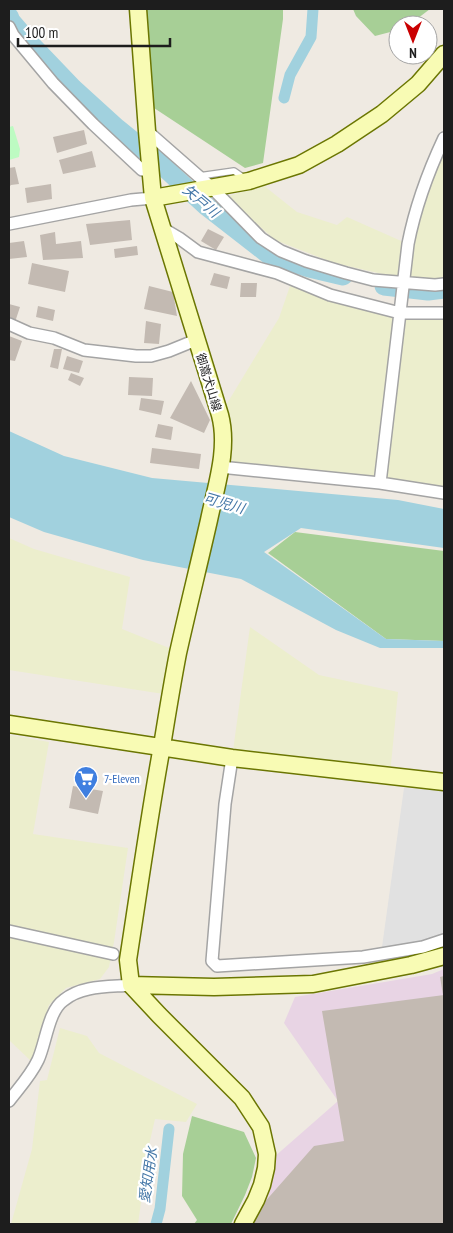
<svg xmlns="http://www.w3.org/2000/svg" width="453" height="1233" font-family="'PT Sans Narrow','Noto Sans JP',sans-serif">
	<style>
		.industrial { fill: #e8d4e4 }
		.farmland { fill: #eceecd }
		.forest { fill: #a7cf96 }
		.park { fill: #bdfbc2 }
		.parking { fill: #e1e1e1 }
		.water { fill: #a1d1de }
		.lines { fill: none; stroke-linecap: round; stroke-linejoin: round }
		.canal { stroke: #a1d1de; stroke-width: 11 }
		.river { stroke: #a1d1de; stroke-width: 19 }
		.building { fill: #c3bab2 }
		.lane-casing { stroke: #a4a4a4; stroke-width: 8 }
		.street-casing { stroke: #a4a4a4; stroke-width: 14 }
		.secondary-casing { stroke: #6b7602; stroke-width: 19 }
		.lane { stroke: #fff; stroke-width: 5.5 }
		.street { stroke: #fff; stroke-width: 11 }
		.secondary { stroke: #f8fbb4; stroke-width: 16 }
		.labels { text-anchor: middle; dominant-baseline: central; stroke-width: 4.5; stroke-linejoin: round; paint-order: stroke }
		.street-label { font-size: 12px; fill: #1d1d1d; stroke: #fff }
		.shop-label { font-size: 12px; fill: #366cbe; stroke: #fff; text-anchor: start }
		.water-label { font-size: 14px; font-style: italic; fill: #4477a7; stroke: #fff }
	</style>
	<rect width="100%" height="100%" fill="#efeae2"/>
	<path class="industrial" d="M444 969V1224H243L273 1158 338 1101 284 1023 295 997 432 974Z"/>
	<path class="farmland" d="M444 138V281L396 277 334 263 275 240 226 197 263 185 297 212 337 225 347 217 408 244Z
		M290 286 334 300 444 316V493L220 467V415L279 318Z
		M9 538 34 549 130 577 122 629 179 652 170 695 9 670Z
		M250 627 319 675 398 692 390 775 232 758Z
		M9 735 49 742 33 834 128 848 114 942 109 967 100 979 66 988 49 1005 38 1041 31 1061 9 1040Z
		M60 1028 87 1036 99 1053 197 1104 186 1122 155 1119 149 1145 138 1224H11L32 1149 40 1081 47 1080Z"/>
	<path class="forest" d="M144 9H283V19L263 163 245 168 151 106Z
		M353 9H430L409 25H398V30L375 36 356 16Z
		M295 532 444 551V641L386 639 268 553Z
		M192 1116 244 1132 256 1158 252 1177 245 1195 231 1224H194L197 1220 182 1196 183 1154Z"/>
	<path class="park" d="M13 126 20 149 19 157 9 160V127Z"/>
	<path class="parking" d="M404 788 444 791V935L424 943 382 947Z"/>
	<path class="water" d="M9 431 64 456 152 478 398 500 444 509V548L301 528 264 552 386 639 444 641V648H380L336 630 241 579 143 560 44 532 9 517Z"/>
	<g class="lines">
		<path class="canal" d="M284 98 290 75 311 37 313 9
			M156 1224 160 1209 169 1129"/>
		<path class="river" d="M9 16 11 21 29 42 73 88 117 128 154 158 206 206 269 255 309 268 343 276
			M384 286 428 291 444 289"/>
	</g>
	<path class="building" d="M84 130 87 144 57 153 53 137Z
		M92 151 96 167 63 174 59 160Z
		M15 167 19 184 11 185 9 187V168Z
		M51 184 52 199 27 203 25 188Z
		M130 220 132 240 90 245 86 224Z
		M208 229 224 237 216 250 201 241Z
		M55 232 56 244 81 241 83 258 43 260 40 235Z
		M24 241 27 257 9 259V243Z
		M137 246 138 255 115 258 114 249Z
		M32 263 69 271 65 292 28 284Z
		M214 273 230 277 227 289 210 285Z
		M241 283H257L256 297H240Z
		M149 286 173 292 177 316 144 309Z
		M9 304 20 307 15 322 9 320Z
		M38 306 55 310 53 321 36 317Z
		M146 321 161 324 159 344 144 343Z
		M9 336 22 341 15 361 9 360Z
		M54 349H62L58 369 50 367Z
		M67 356 83 361 79 373 63 369Z
		M71 373 84 378 80 386 68 380Z
		M129 377 153 378 152 396 128 395Z
		M191 381 210 420 204 433 170 418Z
		M141 398 164 401 161 415 139 410Z
		M158 424 173 427 171 440 155 437Z
		M152 448 201 454 199 469 150 463Z
		M73 786 103 791 98 814 69 808Z
		M444 976V995H443L440 977Z
		M444 995V1224H250L262 1205 314 1146 344 1141 322 1011Z"/>
	<g class="lines">
		<g class="lane-casing">
			<path id="lane" d="M199 176 234 171 244 178"/>
		</g>
		<g class="street-casing">
			<path id="street" d="M9 27 13 35 53 83 93 124 142 170H150
				M147 131 212 188 261 238 281 251 306 261 346 273 373 280 435 285 444 284
				M9 224 131 200 153 198
				M162 228 179 238 198 252 277 273 330 295 400 313H444
				M9 324 29 333 54 338 84 350 136 356H151L169 351 196 340
				M220 467 380 483 444 493
				M380 483 408 244C415 208 429 170 444 138
				M232 758 225 804 212 961 217 966 363 957 423 947 444 940
				M9 931 113 954
				M9 1101C19 1088 31 1075 38 1060 46 1043 48 1011 64 1000 82 985 109 987 131 985"/>
		</g>
		<g class="secondary-casing">
			<path id="secondary" d="M138 9 147 131 153 198 220 415C229 449 216 486 209 520 199 564 188 608 178 653 172 684 167 715 162 746 149 817 139 889 128 960L131 985 159 1015 242 1098 261 1127 267 1154 266 1168 262 1185 256 1200 243 1224
				M153 198 249 181 299 165 337 144 382 114 418 84 444 54
				M9 724 232 758 444 782
				M131 985 214 987 313 984 411 965 444 956"/>
		</g>
		<use href="#lane" class="lane"/>
		<use href="#street" class="street"/>
		<use href="#secondary" class="secondary"/>
	</g>
	<defs>
		<g id="supermarket-pin" transform="scale(1.25)"><path d="M0 17L-7.5 6A9.5 9.5 0 1 1 7.5 6Z" fill="#3f7fe0" stroke="#fff"/><path d="M-6-5.5h2.5l.6 2H6L4.5 2H-2.5L-4.4-4H-6ZM-1.5 3.2a1.3 1.3 0 1 0 .1 0ZM3 3.2a1.3 1.3 0 1 0 .1 0Z" fill="#fff"/></g>
	</defs>
	<g fill-rule="evenodd">
		<use href="#supermarket-pin" x="86" y="778"/>
	</g>
	<g class="labels">
		<g class="street-label">
			<text transform="translate(209 382) rotate(73)">御嵩犬山線</text>
		</g>
		<g class="shop-label">
			<text x="104" y="778">7-Eleven</text>
		</g>
		<g class="water-label">
			<text transform="translate(201 201) rotate(40)">矢戸川</text>
			<text transform="translate(224 503) rotate(16)">可児川</text>
			<text transform="translate(148 1175) rotate(-82)">愛知用水</text>
		</g>
	</g>
	<rect width="453" height="1233" fill="none" stroke="#1d1d1d" stroke-width="20"/>
	<g transform="translate(413 40) rotate(180)"><circle r="24" fill="#ffffff" stroke="#a5a5a5"/>
	<path d="M0-4L9 19L0 12L-9 19Z" fill="#ca0001"/>
	<text y="-8" font-size="14" font-weight="bold" text-anchor="middle" fill="#1d1d1d">N</text>
	</g>
	<path d="M18 38v8h152v-8" fill="none" stroke="#1d1d1d" stroke-width="2.5"/>
	<text x="25" y="38" font-size="15" fill="#1d1d1d" stroke="#ffffff" stroke-width="4" paint-order="stroke">100 m</text>
</svg>
